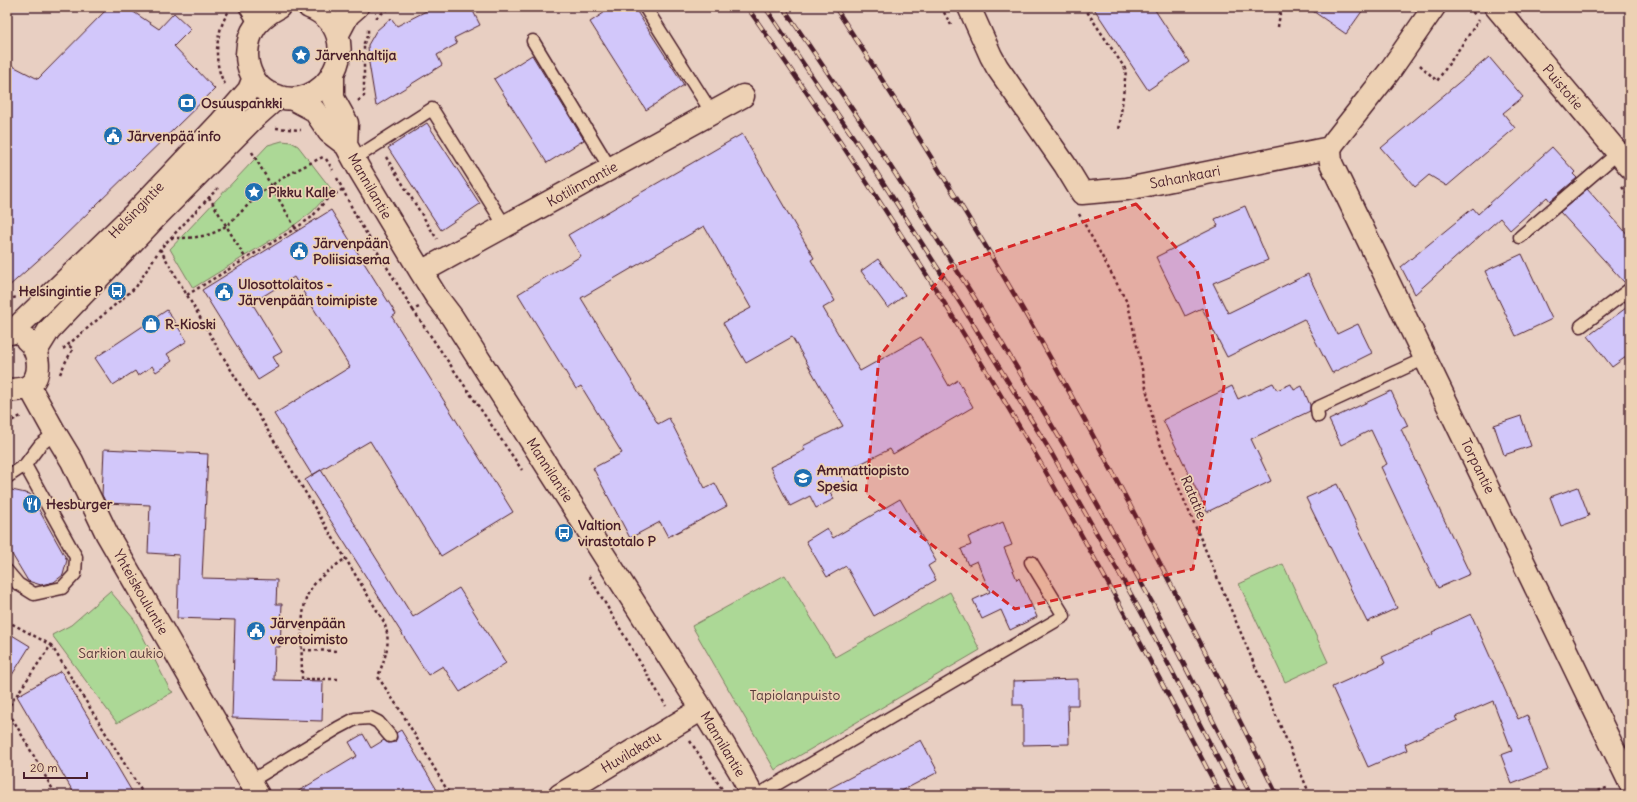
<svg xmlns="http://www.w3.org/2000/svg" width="1637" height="802" font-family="Delius,sans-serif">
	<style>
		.green { fill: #acd896; stroke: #7b7c60 }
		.building { fill: #d2c7fa; stroke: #4a1f2b }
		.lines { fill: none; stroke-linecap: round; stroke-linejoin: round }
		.service-casing { stroke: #4a1f2b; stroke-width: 15 }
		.minor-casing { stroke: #4a1f2b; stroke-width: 25 }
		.tertiary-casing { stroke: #4a1f2b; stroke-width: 25 }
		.secondary-casing { stroke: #4a1f2b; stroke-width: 25 }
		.path { stroke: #4a1f2b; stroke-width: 2.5; stroke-dasharray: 3 3; stroke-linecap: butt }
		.service { stroke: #edd1b4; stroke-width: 12 }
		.minor { stroke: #edd1b4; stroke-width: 22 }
		.tertiary { stroke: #edd1b4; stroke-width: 22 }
		.secondary { stroke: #edd1b4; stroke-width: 22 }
		.rail-casing { stroke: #4a1f2b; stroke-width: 4.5 }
		.rail { stroke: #edd1b4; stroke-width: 3; stroke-dasharray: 9; stroke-linecap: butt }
		.marked { fill: #d62828; fill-opacity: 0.2; stroke: #d62828; stroke-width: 3; stroke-dasharray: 8 5; stroke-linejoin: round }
		.labels { text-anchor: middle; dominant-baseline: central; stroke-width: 3.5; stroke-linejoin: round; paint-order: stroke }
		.poi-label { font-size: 14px; font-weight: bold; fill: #4a1f2b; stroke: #edd1b4; text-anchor: start }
		.street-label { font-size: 14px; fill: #4a1f2b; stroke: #edd1b4 }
		.park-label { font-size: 14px; fill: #593b3b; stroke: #edd1b4 }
	</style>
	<rect width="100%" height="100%" fill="#e8cfc2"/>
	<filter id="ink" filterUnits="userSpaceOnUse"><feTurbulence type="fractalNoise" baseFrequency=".025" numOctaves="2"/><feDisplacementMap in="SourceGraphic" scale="8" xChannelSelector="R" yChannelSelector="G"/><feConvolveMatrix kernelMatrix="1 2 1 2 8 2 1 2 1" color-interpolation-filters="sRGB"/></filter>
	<g filter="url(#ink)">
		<path class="green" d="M282 141 291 142 298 146 332 190 312 212 289 229 193 288 170 249 268 145Z
			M1283 564 1328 662 1285 682 1239 584Z
			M785 575 835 657 950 592 980 650 775 770 692 626Z
			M110 591 134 619 170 690 173 692 117 723 52 635 71 625Z"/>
		<path class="building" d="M109 7H126L159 29 174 13 191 29 174 46 215 89 55 245 7 288V63L38 79Z
			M434 7H471L480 25 454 38 457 44 437 55 442 65 376 106 369 63 368 45 376 31 391 18 397 26Z
			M613 7H634L684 85 646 110 590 22Z
			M1093 7H1153L1189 62 1148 90Z
			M1307 7H1365L1346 34Z
			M532 55 584 140 547 163 494 79Z
			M1489 57 1523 97 1503 113 1515 128 1447 186 1429 175 1415 187 1381 148Z
			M427 123 480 204 441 230 388 148Z
			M742 134 814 258 811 260 835 301 823 308 860 371 921 337 949 386 958 380 973 407 893 454 890 449 840 474 846 484 830 492 834 499 816 508 810 496 790 506 770 467 805 450 803 446 843 426 792 337 746 363 723 323 751 308 704 226 581 298 658 424 669 418 705 488 715 483 727 506 668 537 660 522 630 538 593 468 622 453 581 386 576 389 518 294 581 256 568 235Z
			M1552 147 1575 172 1573 174 1577 178 1550 201 1547 197 1510 230 1500 218 1415 294 1401 267 1473 208 1478 214Z
			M1587 189 1630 237V282L1625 283 1560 212Z
			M1245 206 1268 260 1213 283 1228 313 1308 274 1337 334 1358 324 1372 353 1332 373 1304 319 1227 357 1202 308 1185 316 1156 257 1218 226 1215 219Z
			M331 210 396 314 392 317 513 512 441 556 370 441 312 475 274 414 350 367 294 277 252 303 282 352 273 357 279 367 258 380 202 290Z
			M1522 254 1552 319 1516 336 1485 271Z
			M878 259 905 295 888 308 861 271Z
			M1630 305V354L1612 367 1588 336Z
			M167 310 187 341 167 354 172 361 156 372 152 366 138 376 135 371 113 385 95 358Z
			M1273 383 1277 390 1291 384 1294 390 1302 386 1310 405V411L1251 439 1271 481 1207 512 1163 420 1232 386 1238 399Z
			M1391 391 1408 426 1401 429 1470 574 1438 588 1381 467 1387 464 1371 430 1341 445 1329 420Z
			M1521 416 1531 446 1504 455 1494 425Z
			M104 449 208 454 202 578 277 580 276 604H282L280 647H275L274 680 323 681 322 721 232 718 235 620 177 618 179 555 148 553 150 505 106 503 102 495Z
			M321 470 413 617 459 588 506 663 460 692 443 666 428 675 305 480Z
			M1337 484 1397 608 1367 622 1306 498Z
			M1578 487 1589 516 1561 526 1550 497Z
			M7 489 30 494 67 560 63 575 54 582 41 585 28 581 7 546Z
			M900 499 936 561 928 566 936 580 874 616 846 566 827 577 806 541 827 528 833 538Z
			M1003 522 1012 545 1004 548 1017 580 1019 578 1037 617 1010 630 1001 610 982 619 973 600 990 592 977 561 968 565 961 549 971 545 968 537Z
			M1471 614 1518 719 1527 715 1548 770 1512 784 1501 755 1512 751 1493 701 1456 717 1458 720 1405 744 1407 750 1368 767 1332 687 1385 663 1382 657 1433 634 1432 632Z
			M7 632 30 646 7 683Z
			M61 671 134 795H75L17 696Z
			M1078 679V705H1068L1069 744 1023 745V705H1013V681Z
			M401 730 440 795H292L357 756 349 742 363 734 371 748 384 740 388 743 395 742 397 738 396 733Z
			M921 740 938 772 894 795H817Z"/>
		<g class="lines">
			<g class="service-casing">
				<path id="service" d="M645 7 712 113
					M533 41 610 168
					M354 159 432 109 505 226
					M1520 237 1618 153
					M1581 326 1630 289
					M1318 416 1317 408 1426 358
					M7 477 25 465 40 445 55 433
					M7 571 18 584 34 594 62 588 75 574 76 557 25 465
					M251 781 338 728 355 719 370 718 378 722 390 736
					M758 795 1064 616 1031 562"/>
			</g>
			<g class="minor-casing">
				<path id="minor" d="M251 7 259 20
					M969 7 991 56 997 67 1065 165 1082 193 1127 189 1330 148 1334 142 1389 72 1434 7
					M1496 7 1630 167
					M333 73V98L347 123 346 145
					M295 100 314 110 329 132 346 145 359 169 421 272 436 296 452 317 702 709 739 770 752 795
					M421 272 743 96
					M29 386 55 433 72 461 107 534 258 795
					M560 795 702 709"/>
			</g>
			<g class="tertiary-casing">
				<path id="tertiary" d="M1330 148 1331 163 1630 783"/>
			</g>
			<g class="secondary-casing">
				<path id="secondary" d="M279 7C259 18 248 30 247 54 247 69 254 84 267 92 327 124 372 32 309 7
					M338 34 348 15 357 7
					M11 333 133 215 221 122 249 90 253 80
					M36 351 49 330 158 215 252 120 278 97
					M7 390C14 390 23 390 29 386 43 375 39 350 27 340"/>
			</g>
			<path class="path" d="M941 7 951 25
				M1084 7 1126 70 1119 131
				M1469 7 1475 15
				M376 18 390 7
				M1278 27 1281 7
				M1420 65 1437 81 1479 20
				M225 84C212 63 216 30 229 11
				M358 101 364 96V43L368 34V27
				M276 128 301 130
				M252 152 297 231
				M386 157 437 239
				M326 159 333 170
				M337 178 357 218 413 310 419 307
				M1622 187 1630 197
				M209 197 246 259
				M1079 214 1128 304 1156 434 1310 795
				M171 238C191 238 211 238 227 225 239 215 249 203 261 193 280 178 302 167 325 156
				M160 249 222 355 384 622C392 644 385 656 378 677L402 713 450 795
				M187 295 296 228 312 217 326 200 343 189
				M7 299 18 297
				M413 310 522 470
				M63 349 136 287 160 249 218 188
				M60 374 66 361 73 349 68 345
				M7 423 21 416
				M589 576 666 706
				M7 621 51 645 7 709 56 795
				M51 645 144 795
				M303 650 339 651
				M338 679H302C302 657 299 609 309 592 317 577 333 568 346 558
				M690 741 726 795
				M1587 795 1609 787"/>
			<use href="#service" class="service"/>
			<use href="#minor" class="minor"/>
			<use href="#tertiary" class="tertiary"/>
			<use href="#secondary" class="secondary"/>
			<g class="rail-casing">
				<path id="rail" d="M747 7C851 154 950 306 1040 462 1103 571 1162 683 1221 795
					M765 7 868 159 962 306 1052 454 1141 612 1237 795
					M783 7 880 150 974 297 1065 447 1153 604 1251 795
					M835 7C893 96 950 185 1004 277 1103 445 1189 620 1277 795"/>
			</g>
			<use href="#rail" class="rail"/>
		</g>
	</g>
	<path class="marked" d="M1136 204 1197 270 1224 386 1193 569 1015 609 866 494 879 357 949 267Z"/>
	<defs>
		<g id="sight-disc" transform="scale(1)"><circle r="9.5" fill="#1f6fb2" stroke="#edd1b4"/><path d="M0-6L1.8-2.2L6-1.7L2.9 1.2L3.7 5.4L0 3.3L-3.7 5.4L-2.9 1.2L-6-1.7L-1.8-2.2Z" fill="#fff"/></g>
		<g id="bank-disc" transform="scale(1)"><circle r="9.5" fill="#1f6fb2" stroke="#edd1b4"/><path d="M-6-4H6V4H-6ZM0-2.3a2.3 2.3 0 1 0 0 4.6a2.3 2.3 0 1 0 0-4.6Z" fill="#fff"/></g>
		<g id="civic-disc" transform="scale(1)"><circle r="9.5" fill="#1f6fb2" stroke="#edd1b4"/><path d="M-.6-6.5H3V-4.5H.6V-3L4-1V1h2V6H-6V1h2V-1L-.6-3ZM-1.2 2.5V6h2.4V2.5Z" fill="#fff"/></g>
		<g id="bus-disc" transform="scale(1)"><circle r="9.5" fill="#1f6fb2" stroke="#edd1b4"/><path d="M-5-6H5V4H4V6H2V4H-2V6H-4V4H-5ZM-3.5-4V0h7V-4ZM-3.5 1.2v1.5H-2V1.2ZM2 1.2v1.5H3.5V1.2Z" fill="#fff"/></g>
		<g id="shop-disc" transform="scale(1)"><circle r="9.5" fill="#1f6fb2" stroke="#edd1b4"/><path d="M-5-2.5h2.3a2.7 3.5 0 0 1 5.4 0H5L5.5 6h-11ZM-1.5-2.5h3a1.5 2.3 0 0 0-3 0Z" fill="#fff"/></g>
		<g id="school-disc" transform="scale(1)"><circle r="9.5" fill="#1f6fb2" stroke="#edd1b4"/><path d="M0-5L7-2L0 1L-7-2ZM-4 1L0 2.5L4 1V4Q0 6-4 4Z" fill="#fff"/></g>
		<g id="restaurant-disc" transform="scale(1)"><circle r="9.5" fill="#1f6fb2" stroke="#edd1b4"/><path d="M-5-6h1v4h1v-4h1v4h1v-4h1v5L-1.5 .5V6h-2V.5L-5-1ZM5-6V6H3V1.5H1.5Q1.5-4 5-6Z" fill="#fff"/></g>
	</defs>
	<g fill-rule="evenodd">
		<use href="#sight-disc" x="301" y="55"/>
		<use href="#bank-disc" x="187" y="103"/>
		<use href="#civic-disc" x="113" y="136"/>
		<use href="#sight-disc" x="254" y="192"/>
		<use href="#civic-disc" x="299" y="251"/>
		<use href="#bus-disc" x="117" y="291"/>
		<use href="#civic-disc" x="224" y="292"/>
		<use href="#shop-disc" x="151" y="324"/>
		<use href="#school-disc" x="803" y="478"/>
		<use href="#restaurant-disc" x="32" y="504"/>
		<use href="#bus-disc" x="564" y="533"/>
		<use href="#civic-disc" x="256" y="631"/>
	</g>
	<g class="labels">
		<g class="poi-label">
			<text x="315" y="55">Järvenhaltija</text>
			<text x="201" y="103">Osuuspankki</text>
			<text x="127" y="136">Järvenpää info</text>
			<text x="268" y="192">Pikku Kalle</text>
			<text x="313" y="243">Järvenpään<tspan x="313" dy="16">Poliisiasema</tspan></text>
			<text x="238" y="284">Ulosottolaitos -<tspan x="238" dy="16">Järvenpään toimipiste</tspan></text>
			<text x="103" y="291" text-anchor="end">Helsingintie P</text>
			<text x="165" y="324">R-Kioski</text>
			<text x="817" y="470">Ammattiopisto<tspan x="817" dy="16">Spesia</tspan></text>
			<text x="46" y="504">Hesburger</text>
			<text x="578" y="525">Valtion<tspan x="578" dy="16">virastotalo P</tspan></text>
			<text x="270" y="623">Järvenpään<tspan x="270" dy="16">verotoimisto</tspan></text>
		</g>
		<g class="street-label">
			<text transform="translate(1563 87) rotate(50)">Puistotie</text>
			<text transform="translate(1185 177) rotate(-11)">Sahankaari</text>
			<text transform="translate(582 184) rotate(-29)">Kotilinnantie</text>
			<text transform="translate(370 186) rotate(60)">Mannilantie</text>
			<text transform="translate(136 210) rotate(-46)">Helsingintie</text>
			<text transform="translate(1478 466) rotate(64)">Torpantie</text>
			<text transform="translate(550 470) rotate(57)">Mannilantie</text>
			<text transform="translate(1194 497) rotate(67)">Ratatie</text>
			<text transform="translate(141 592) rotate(60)">Yhteiskouluntie</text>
			<text transform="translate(723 744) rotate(59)">Mannilantie</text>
			<text transform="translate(631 752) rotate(-31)">Huvilakatu</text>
		</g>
		<g class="park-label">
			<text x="121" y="653">Sarkion aukio</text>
			<text x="795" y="695">Tapiolanpuisto</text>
		</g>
	</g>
	<rect width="1637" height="802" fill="none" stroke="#edd1b4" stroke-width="24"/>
	<rect x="12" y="12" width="1613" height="778" fill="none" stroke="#4a1f2b" stroke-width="1.5" filter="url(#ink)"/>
	<path d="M24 772v6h63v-6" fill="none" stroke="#4a1f2b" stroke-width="2"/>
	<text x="30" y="772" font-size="12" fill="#4a1f2b" stroke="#edd1b4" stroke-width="3" paint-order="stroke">20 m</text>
</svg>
